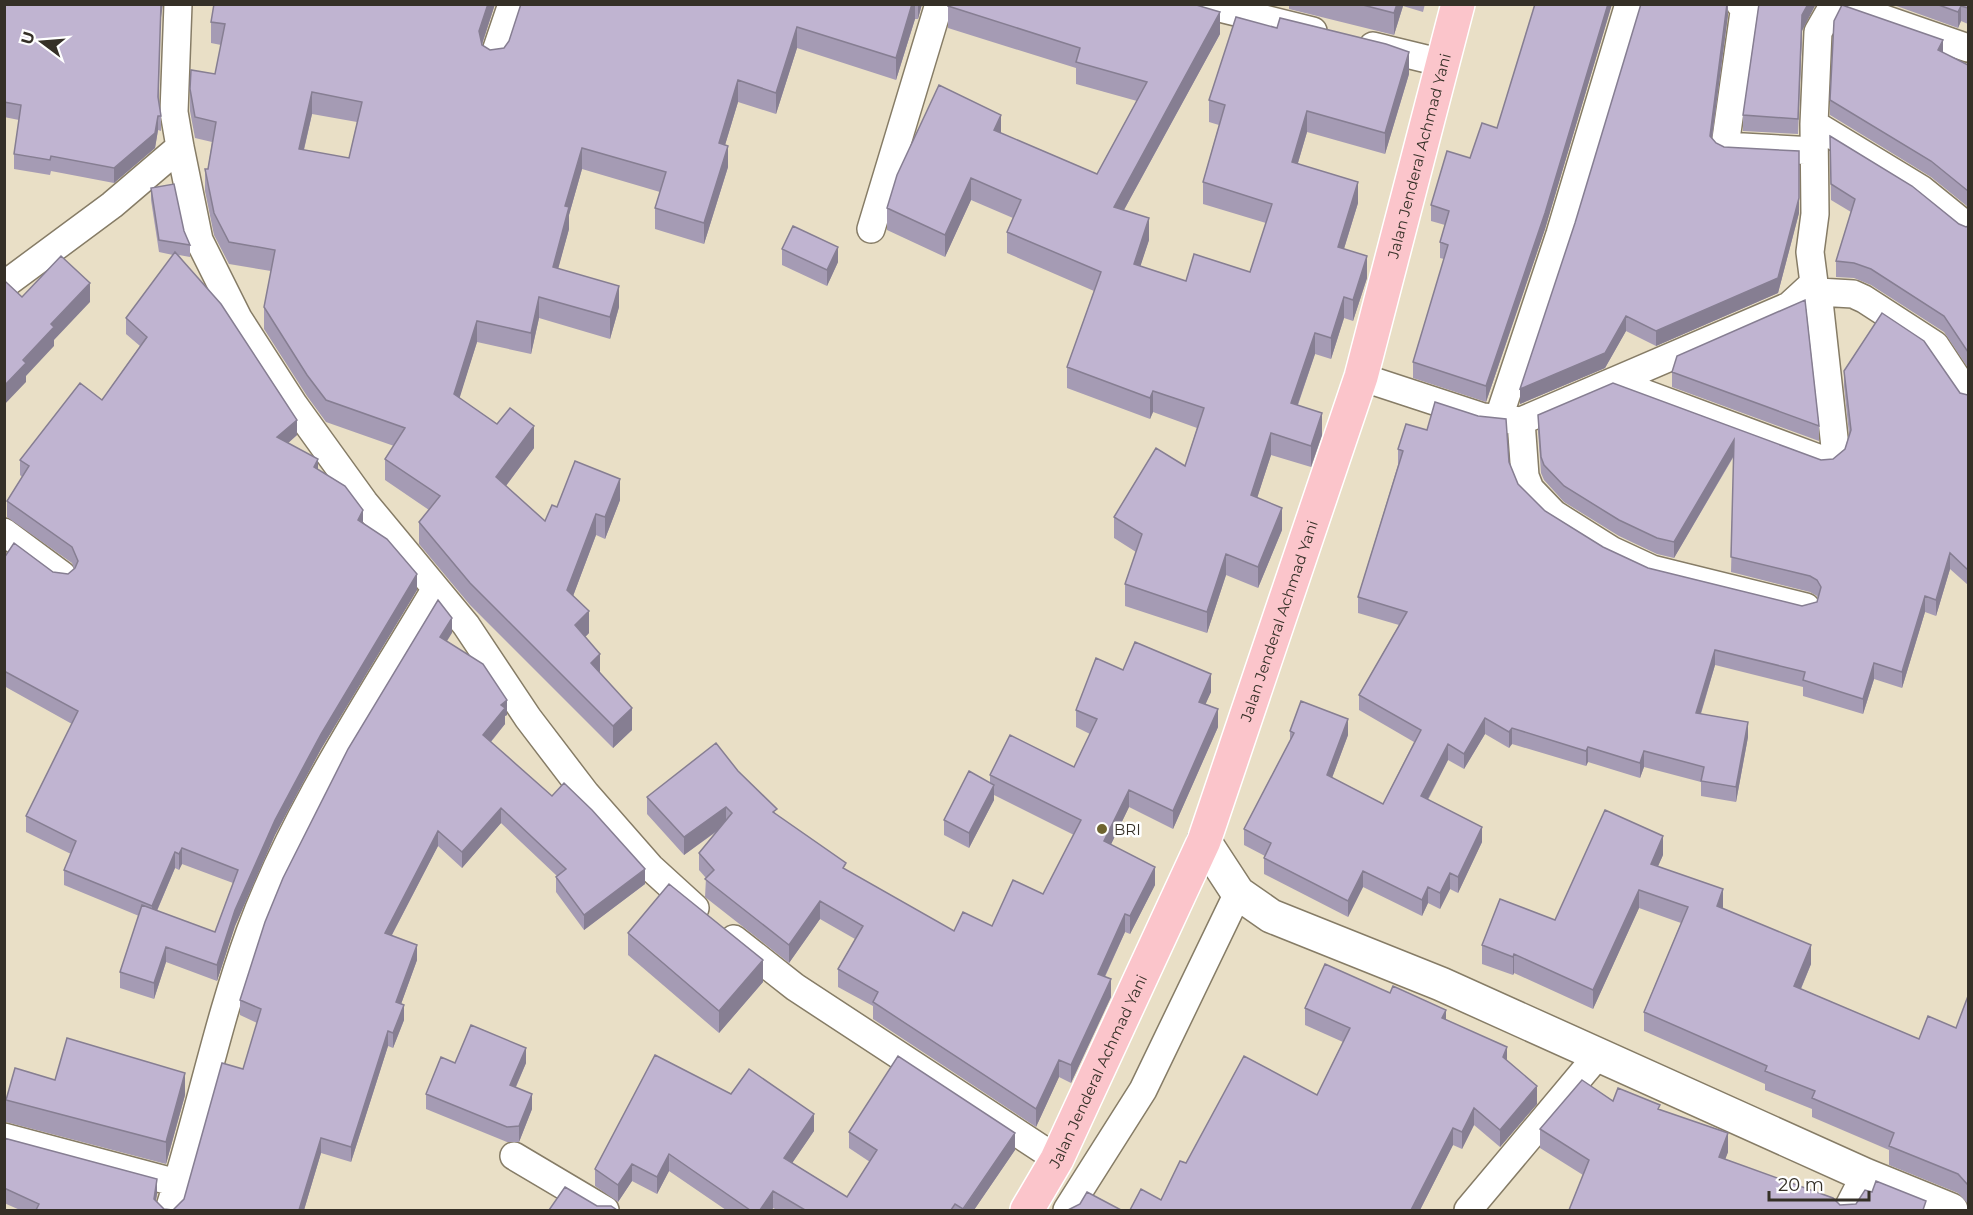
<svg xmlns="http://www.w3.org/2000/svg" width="1973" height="1215" font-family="Montserrat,sans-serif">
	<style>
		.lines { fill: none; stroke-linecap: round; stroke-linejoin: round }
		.street-casing { stroke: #867c66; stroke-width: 30 }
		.secondary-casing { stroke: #867c66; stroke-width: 36 }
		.primary-casing { stroke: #fff; stroke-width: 36 }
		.street { stroke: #fff; stroke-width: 27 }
		.secondary { stroke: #fff; stroke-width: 33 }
		.primary { stroke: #fbc5cb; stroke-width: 33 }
		.wall { fill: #a59bb4; fill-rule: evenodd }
		.shaded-wall { fill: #867e92 }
		.building { fill: #c0b4d1; stroke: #867e92; stroke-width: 1.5; fill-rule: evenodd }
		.poi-dot { fill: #6f6430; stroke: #fff; stroke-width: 2 }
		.labels { text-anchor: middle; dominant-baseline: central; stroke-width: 5; stroke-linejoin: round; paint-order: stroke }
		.street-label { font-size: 15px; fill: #353027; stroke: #fff }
		.poi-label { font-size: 15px; fill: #353027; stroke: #fff; text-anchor: start }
	</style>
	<rect width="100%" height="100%" fill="#e9dfc6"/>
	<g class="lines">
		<g class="street-casing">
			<path id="street" d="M178 4 174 112 180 147 199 240 238 318 294 405 364 502 466 625 528 718 586 794 650 867 695 908
				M1203 4 1313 31
				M1740 4 1745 5 1725 146 1814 151
				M1841 4 1968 48
				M1373 46 1443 63
				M494 57 512 4
				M1814 124 1921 189 1968 227
				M871 229 939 4
				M1814 283 1818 292 1853 294 1864 299 1935 345 1968 395
				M4 285 112 205 180 147
				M1361 377 1483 417 1521 421 1789 306 1814 283 1810 252 1815 214 1814 124 1818 32 1834 4
				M1614 382 1826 461 1830 459 1835 447 1818 292
				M1498 420 1560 234 1629 4
				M1521 421 1525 476 1530 489 1554 514 1611 550 1652 569 1806 607
				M4 532 62 575
				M734 939 795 987 1057 1159
				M4 1137 177 1183
				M514 1156 605 1210
				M169 1210C198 1119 217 1023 250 932 295 810 369 701 435 590
				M1067 1210 1143 1090 1238 893
				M1468 1210 1598 1055
				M1847 1210 1865 1175"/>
		</g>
		<g class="secondary-casing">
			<path id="secondary" d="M1204 841 1238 893 1271 916 1441 984 1865 1175 1951 1210"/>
		</g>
		<g class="primary-casing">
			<g id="primary">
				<path id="s1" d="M1027 1210 1057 1159 1204 841 1361 377 1458 4"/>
			</g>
		</g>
		<use href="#street" class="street"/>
		<use href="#secondary" class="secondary"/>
		<use href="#primary" class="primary"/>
	</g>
	<path class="wall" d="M4 4 160 24 159 98 161 116V131L158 130 155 148 114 183 51 171 50 175 14 169V154L19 120 4 117Z
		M214 4H495L482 45 490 50 504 48 509 41 521 4H922L918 19H915L896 80 797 48 776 114 738 102 725 145 728 167 704 244 655 229V208L660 192 582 169 569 215V229L558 268 619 307 610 339 539 318 531 354 477 342 459 398 497 424 534 448 506 486 545 521 557 507 620 500 605 539 596 535 573 596 589 633 585 637 600 673 632 730 613 748 470 605 419 544V522L429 510 385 480V459L394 446 326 422 307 396 264 329V307L271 271 229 264 214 235 205 191V169H208L212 142 195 138 190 111V89L215 74 221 45 211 43V22ZM312 114 357 122 349 158 304 150Z
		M1289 4H1425L1423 12 1403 6 1394 35 1289 9Z
		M1535 4H1612L1545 229 1486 402 1413 378V362L1444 259 1440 258V242L1445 225 1431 221V205L1497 128Z
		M1728 4V15L1712 139 1716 143 1799 213 1778 293 1656 346 1626 331 1605 368 1520 404 1575 223Z
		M1891 4H1968V24L1961 21 1958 28Z
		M948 6 1220 34 1124 210 1149 240 1140 266 1186 281 1250 272 1266 223 1203 204V182L1219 125 1209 122V100L1409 74 1385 154 1307 132 1298 163 1358 203 1344 249 1367 278 1353 321 1344 318 1331 359 1315 354 1298 405 1322 435 1311 467 1271 455 1257 498 1282 530 1258 588 1226 575 1207 633 1125 606V584L1136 552 1114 538V517L1185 466 1197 428 1153 412 1150 419 1067 388V367L1094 291 1007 253V232L1013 218 971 200 945 257 887 230V208L1001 133 1097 174 1137 101 1076 84V68L948 28Z
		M1802 31 1798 134 1743 131V115Z
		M1943 53 1968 65V207L1931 177 1830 115V100Z
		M1830 136 1959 224 1966 227 1968 226V368L1944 332 1871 285 1854 278 1836 277V261L1851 212 1831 200Z
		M151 188 184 231 190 245V257L179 255 297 435 288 443 318 470 363 524 417 590 321 749 275 835 235 926 217 981 166 962 154 999 120 988V972L139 916 64 885V870L71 854 26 832V816L72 724 4 686V558L53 572 68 574 74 569 72 563 7 517V501L22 477 20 475V460L102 400 140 346 126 334V318L173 255 159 252 151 200ZM182 864 233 883 215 932 157 911 175 868 179 870Z
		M782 249 838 262 827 286 782 265Z
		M1844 371 1968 395V585L1950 569 1936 616 1925 612 1902 688 1874 679 1863 714 1803 696V687L1715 665 1701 714 1748 737 1736 802 1701 796V782L1644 767 1640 778 1588 762 1586 766 1512 744 1509 748 1485 734 1464 769 1448 760 1428 800 1482 842 1458 893 1450 889 1440 909 1428 903 1422 916 1363 887 1348 917 1264 874V858L1265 856 1244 845V829L1290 741V731L1348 735 1332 778 1383 804 1414 742 1359 710V695L1399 625 1358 613V597L1398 465V449L1509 462 1518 484 1545 511 1603 547 1648 568 1802 606 1817 602 1818 598 1817 596 1810 592 1731 572 1734 456 1674 558 1657 554 1619 536 1564 502 1544 480 1541 473 1538 431V415L1821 460 1833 459 1845 449 1849 434 1844 386Z
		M1672 372 1819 426V441L1672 387Z
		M452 633 447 641 507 715 505 716V724L491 742 645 884 584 930 556 892V877L557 876 501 823 462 868 438 846 392 935 417 960 401 1004 404 1020 393 1048 388 1046 351 1162 321 1153 304 1210H20L4 1203V1138L157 1194 156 1201 164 1209 173 1210 184 1199 243 1069 257 1023 240 1015V1000L265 922Z
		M1123 670 1211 692 1205 704 1218 727 1173 829 1129 807 1111 844 1155 885 1130 934 1125 932 1105 977 1111 997 1071 1083 1059 1077 1036 1127 873 1019V1006L838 987V969L855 939 820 919 789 963 705 897 706 878 699 870V853L716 832 684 855 647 814V797L738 771 777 815 846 870 954 931 992 926 1043 894 1074 835 994 795V800L969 848 944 835V820L990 782V775L1074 767 1090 734 1076 727V710Z
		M1663 855 1658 866 1723 907 1722 908 1811 964 1801 989 1919 1039 1956 1028 1968 996V1204L1958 1193 1889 1165V1150L1812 1117V1109L1765 1090V1084L1644 1031V1012L1681 923 1639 908 1593 1009 1514 973 1513 975 1482 964V945L1555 920Z
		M628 933 763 982 719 1033 628 955Z
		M1305 1008 1446 1020 1507 1061 1537 1104 1500 1147 1474 1125 1462 1149 1453 1145 1420 1210H1130L1161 1200 1186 1163 1317 1095 1343 1042 1305 1025Z
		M455 1063H526L516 1087 532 1109 519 1142H507L426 1109V1094Z
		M731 1094 814 1131 792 1163 847 1197 870 1162 849 1148V1132L1015 1150 974 1210H777L773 1208 772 1210H726L669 1171 657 1194 632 1181 618 1202 595 1186V1169Z
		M185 1095 166 1164 6 1122V1100Z
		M1613 1101 1660 1109 1728 1152 1725 1159 1840 1205 1926 1210H1569L1583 1175 1540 1148V1129Z"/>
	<path class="shaded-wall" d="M161 4H163L160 24V9Z
		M488 4H495L479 53V31Z
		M912 4H915V19L896 80V58Z
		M918 4H922L918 19Z
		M1397 4H1403V6L1394 35V13Z
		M1608 4H1612L1545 229 1486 402V386Z
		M1727 4 1728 15 1710 152V136Z
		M1808 4H1816L1802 31 1798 134 1802 15Z
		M1961 6V21L1958 28V12Z
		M1220 12V34L1114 228V207Z
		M797 27V48L776 114V93Z
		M1943 40V56L1938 50Z
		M1409 52V74L1385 154V133Z
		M738 80V102L719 165V143Z
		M312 92V114L299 170V149Z
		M1307 111V132L1292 183V162Z
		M1001 115V136L994 130Z
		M158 116V130L155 148 114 183V168Z
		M728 146V167L704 244V223Z
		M582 148V169L569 215V229L553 288V267L565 206Z
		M971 178V200L945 257V235Z
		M1358 182V203L1338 268V247Z
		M1799 198V213L1778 293 1656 346V331Z
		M1149 218V240L1134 286V264Z
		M838 247V262L827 286V270Z
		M1367 256V278L1353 321V300Z
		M90 283V302L54 340V346L26 376V382L4 405V386L51 324Z
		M619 286V307L610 339V317Z
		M539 297V318L531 354V333Z
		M1344 297V318L1331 359V338Z
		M1626 316V331L1605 368 1520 404V389Z
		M477 321V342L454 416V394Z
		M1315 333V354L1291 424V403Z
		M1153 391V412L1150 419V398Z
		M1322 413V435L1311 467V446Z
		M297 420V435L277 453V437Z
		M534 426V448L496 499V477Z
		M1271 433V455L1251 517V495Z
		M1734 440V455L1674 558V542Z
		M318 459V474L314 467Z
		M620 479V500L605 539V517Z
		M1282 508V530L1258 588V567Z
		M363 510V526L358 520Z
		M596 514V535L567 612V590Z
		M1950 553V569L1936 616V600Z
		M1226 554V575L1207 633V612Z
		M417 574V590L321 749 275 835 235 926 217 981V965L235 910 275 820 321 734Z
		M1925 596V612L1902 688V672Z
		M589 611V633L575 647V625Z
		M452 618V633L440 652V637Z
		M1715 650V665L1696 729V713Z
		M600 654V676L591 663Z
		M1874 663V679L1863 714V699Z
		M1211 674V692L1199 719V702Z
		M507 700V715L505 716V724L483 751V735L501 705Z
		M632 708V730L613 748V726Z
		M1218 709V727L1173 829V811Z
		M1485 718V734L1464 769V754Z
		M1348 719V735L1327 791V775Z
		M1748 722V737L1736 802V787Z
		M1512 728V744L1509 748V732Z
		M1448 744V760L1421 812V796Z
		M1588 747V762L1586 766V751Z
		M1644 751V767L1640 778V763Z
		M994 785V800L969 848V833Z
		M1129 790V807L1104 859V841Z
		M726 807V824L684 855V837Z
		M501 808V823L462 868V852Z
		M1482 827V842L1458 893V877Z
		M438 831V846L385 948V933Z
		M1663 836V855L1651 882V864Z
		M182 848V864L179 870V854Z
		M175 852V868L152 922V906Z
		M1155 867V885L1130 934V916Z
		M645 869V884L584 930V915Z
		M1363 871V887L1348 917V901Z
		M1450 873V889L1440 909V893Z
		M1428 887V903L1422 916V900Z
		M1723 889V907L1717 925V906Z
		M1639 890V908L1593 1009V990Z
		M820 901V919L789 963V945Z
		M1125 914V932L1098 991V974Z
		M417 945V960L396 1018V1002Z
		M1811 945V964L1794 1005V986Z
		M166 947V962L154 999V983Z
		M1514 954V973L1513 975V957Z
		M763 960V982L719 1033V1011Z
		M1111 979V997L1071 1083V1065Z
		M404 1005V1020L393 1048V1033Z
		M1446 1010V1027L1442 1018Z
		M388 1031V1046L351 1162V1147Z
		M1507 1047V1065L1503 1057Z
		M526 1048V1063L510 1100V1085Z
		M1059 1060V1077L1036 1127V1109Z
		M185 1073V1095L166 1164V1142Z
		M1537 1086V1104L1500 1147V1130Z
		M532 1094V1109L519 1142V1126Z
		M1474 1108V1125L1462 1149V1132Z
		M814 1114V1131L784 1175V1158Z
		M1453 1128V1145L1420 1210H1411Z
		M1015 1133V1150L974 1210H963Z
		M1728 1133V1152L1719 1176V1157Z
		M321 1138V1153L304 1210H299Z
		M669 1154V1171L657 1194V1177Z
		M632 1164V1181L618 1202V1185Z
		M157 1179V1194L154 1210V1199Z
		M773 1191V1208L772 1210H760Z"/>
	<path class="building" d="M4 4H161L158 97 161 116H158L155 133 114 168 51 156 50 160 14 154 21 105 4 102Z
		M214 4H488L479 31 482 45 490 50 504 48 509 41 521 4H912L896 58 797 27 776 93 738 80 719 143 728 146 704 223 655 208 666 172 582 148 565 206 569 207 553 267 619 286 610 317 539 297 531 333 477 321 454 394 497 424 510 408 534 426 496 477 545 521 552 505 557 507 575 461 620 479 605 517 596 514 567 590 589 611 575 625 600 654 591 663 632 708 613 726 470 583 419 522 440 496 385 459 405 428 326 400 307 375 264 307 275 250 229 242 214 213 205 169H208L216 122 195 117 190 89 191 70 215 74 225 24 211 22ZM312 92 362 102 349 158 299 149Z
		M949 4H1193L1220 12 1114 207 1149 218 1134 264 1186 281 1194 254 1250 272 1272 204 1203 182 1225 105 1209 100 1236 17 1277 28 1280 18 1386 44 1409 52 1385 133 1307 111 1292 162 1358 182 1338 247 1367 256 1353 300 1344 297 1331 338 1315 333 1291 403 1322 413 1311 446 1271 433 1251 495 1282 508 1258 567 1226 554 1207 612 1125 584 1142 534 1114 517 1156 448 1185 466 1204 408 1153 391 1150 398 1067 367 1101 272 1007 232 1021 200 971 178 945 235 887 208 897 175 939 85 1001 115 994 130 1097 174 1147 82 1076 62 1080 48 948 6Z
		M1359 4H1397L1394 13Z
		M1535 4H1608L1545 213 1486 386 1413 362 1448 245 1440 242 1449 211 1431 205 1447 151 1470 158 1482 123 1497 128Z
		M1641 4H1727L1710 136 1716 143 1724 147 1799 151V198L1778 278 1656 331 1626 316 1605 353 1520 389 1575 223Z
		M1759 4H1808L1802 15 1798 119 1743 115Z
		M1936 4H1968V8L1961 6 1958 12Z
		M1842 5 1943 40 1938 50 1968 65V191L1931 161 1830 100 1834 21Z
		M1830 136 1912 186 1959 224 1966 227 1968 226V352L1944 316 1871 269 1854 263 1836 261 1855 199 1831 184Z
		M174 184 184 231 190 245 159 240 151 188Z
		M793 226 838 247 827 270 782 249Z
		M175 252 221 304 297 420 277 437 318 459 314 467 345 486 363 510 358 520 387 539 417 574 321 734 275 820 235 910 217 965 166 947 154 983 120 972 142 905 215 932 238 870 182 848 179 854 175 852 152 906 64 870 76 841 26 816 78 711 4 671V558L14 543 53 572 68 574 75 568 78 561 72 547 7 501 29 466 20 460 80 383 102 400 147 337 126 318Z
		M61 256 90 283 51 324 54 327 23 360 26 363 4 386V281L6 282 22 297Z
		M1805 300 1819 426 1672 372 1677 356Z
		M1882 313 1924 341 1960 393 1968 395V570L1950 553 1936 600 1925 596 1902 672 1874 663 1863 699 1803 680 1805 672 1715 650 1696 713 1748 722 1736 787 1701 781 1704 767 1644 751 1640 763 1588 747 1586 751 1512 728 1509 732 1485 718 1464 754 1448 744 1421 796 1482 827 1458 877 1450 873 1440 893 1428 887 1422 900 1363 871 1348 901 1264 858 1271 843 1244 829 1294 733 1290 731 1301 701 1348 719 1327 775 1383 804 1421 730 1359 695 1407 612 1358 597 1403 451 1398 449 1406 424 1427 430 1435 402 1478 416 1506 419 1509 462 1518 484 1545 511 1603 547 1648 568 1802 606 1817 602 1821 587 1817 580 1810 576 1731 557 1734 440 1674 542 1657 538 1619 520 1564 486 1544 465 1541 457 1538 415 1613 383 1821 460 1833 459 1845 449 1851 430 1844 371Z
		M438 600 452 618 440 637 483 664 507 700 501 705 505 708 483 735 552 796 564 783 592 810 645 869 584 915 556 877 566 869 501 808 462 852 438 831 385 933 417 945 396 1002 404 1005 393 1033 388 1031 351 1147 321 1138 299 1210H36L39 1204 4 1188V1138L157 1179 154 1199 164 1209 173 1210 184 1199 222 1063 243 1069 261 1009 240 1000 265 922 283 878 348 749Z
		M1135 642 1211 674 1199 702 1218 709 1173 811 1129 790 1104 841 1155 867 1130 916 1125 914 1098 974 1111 979 1071 1065 1059 1060 1036 1109 873 1002 878 992 838 969 863 926 820 901 789 945 705 879 714 870 699 853 732 813 726 807 684 837 647 797 716 743 738 771 777 809 773 812 846 863 843 868 954 931 963 912 992 926 1013 880 1043 894 1081 820 990 775 1010 735 1074 767 1097 719 1076 710 1096 658 1123 670Z
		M969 771 994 785 969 833 944 820Z
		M1605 810 1663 836 1651 864 1723 889 1717 906 1811 945 1794 986 1919 1039 1928 1016 1956 1028 1968 996V1185L1958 1174 1889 1146 1894 1133 1812 1098 1815 1091 1765 1071 1767 1066 1644 1012 1688 907 1639 890 1593 990 1514 954 1513 957 1482 945 1500 899 1555 920Z
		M669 884 763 960 719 1011 628 933Z
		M1325 964 1390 993 1393 986 1446 1010 1442 1018 1507 1047 1503 1057 1537 1086 1500 1130 1474 1108 1462 1132 1453 1128 1411 1210H1130L1141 1189 1161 1200 1180 1161 1186 1163 1244 1056 1317 1095 1350 1028 1305 1008Z
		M471 1025 526 1048 510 1085 532 1094 519 1126 507 1127 426 1094 441 1057 455 1063Z
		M67 1038 185 1073 166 1142 6 1100 15 1068 55 1080Z
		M655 1055 731 1094 749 1069 814 1114 784 1158 847 1197 877 1150 849 1132 898 1056 1015 1133 963 1209 955 1204 951 1210H805L773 1191 760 1210H750L669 1154 657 1177 632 1164 618 1185 595 1169Z
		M1582 1080 1613 1101 1618 1088 1660 1105 1658 1109 1728 1133 1719 1157 1833 1198 1840 1205 1856 1204 1865 1190 1872 1192 1876 1181 1926 1201 1923 1210H1569L1589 1160 1540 1129Z
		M565 1187 597 1206H611L617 1210H549Z
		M1087 1192 1121 1210H1068L1080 1204Z"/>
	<circle class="poi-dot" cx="1102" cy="829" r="6"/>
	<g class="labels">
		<g class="street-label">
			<text stroke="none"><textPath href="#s1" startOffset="1128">Jalan Jenderal Achmad Yani</textPath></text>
			<text stroke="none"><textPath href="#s1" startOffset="642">Jalan Jenderal Achmad Yani</textPath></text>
			<text stroke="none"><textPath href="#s1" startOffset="156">Jalan Jenderal Achmad Yani</textPath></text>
		</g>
		<g class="poi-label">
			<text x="1114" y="829">BRI</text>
		</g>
	</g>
	<rect width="1973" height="1215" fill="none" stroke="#353027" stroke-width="12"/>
	<g transform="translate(42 42) rotate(286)" stroke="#ffffff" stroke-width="4.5" paint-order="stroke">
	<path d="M0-4.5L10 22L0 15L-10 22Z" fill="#353027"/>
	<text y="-9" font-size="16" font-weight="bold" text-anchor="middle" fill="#353027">U</text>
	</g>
	<path d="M1769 1191v9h100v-9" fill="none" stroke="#353027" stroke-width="3"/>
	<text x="1778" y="1191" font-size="18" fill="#353027" stroke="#ffffff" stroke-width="4.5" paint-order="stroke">20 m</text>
</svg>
